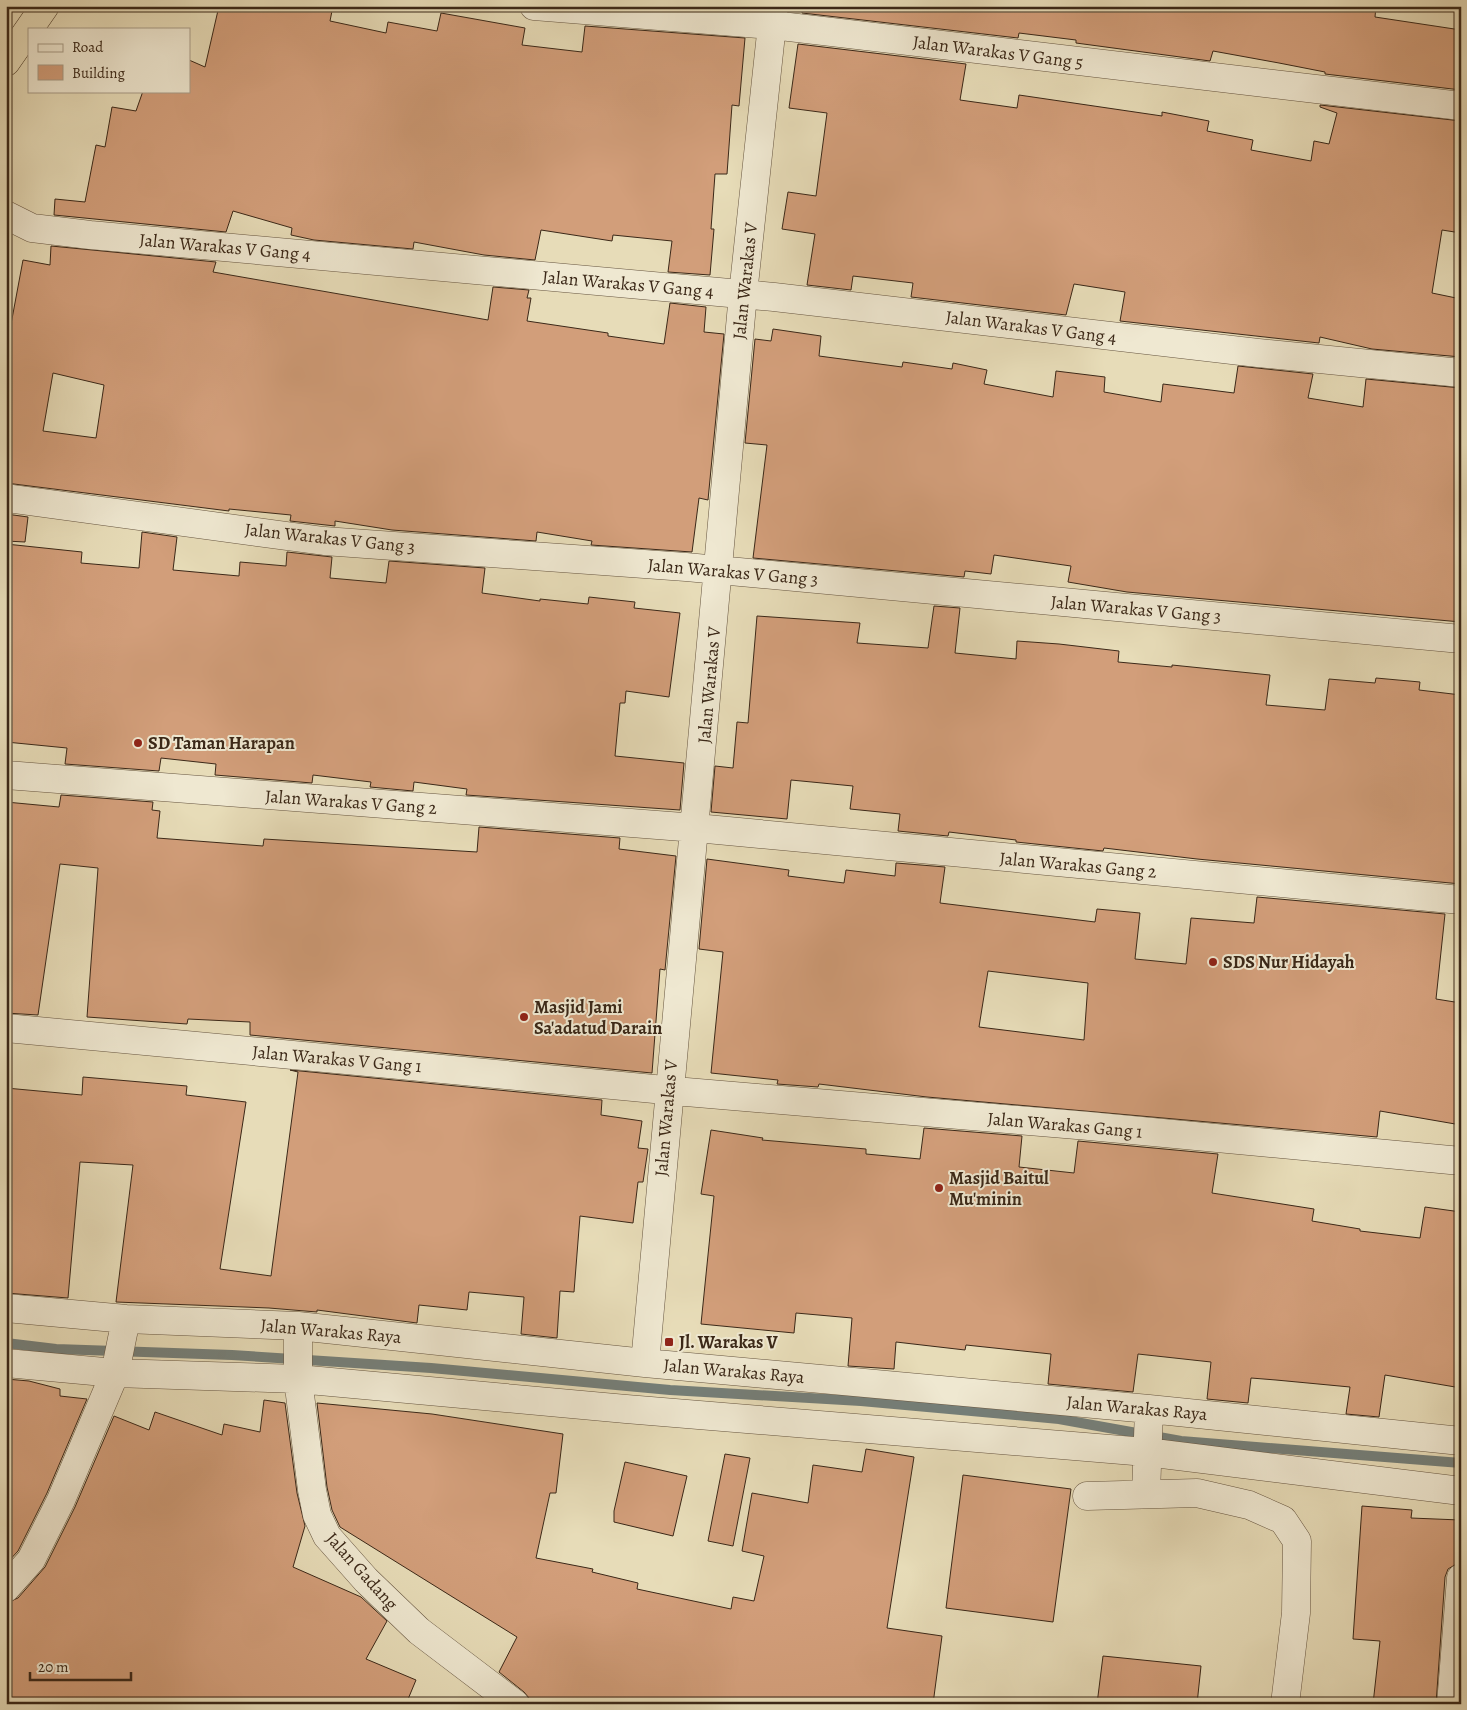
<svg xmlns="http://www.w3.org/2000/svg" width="1467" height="1710" font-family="Alegreya,serif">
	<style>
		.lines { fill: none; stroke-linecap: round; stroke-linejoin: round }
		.stream { stroke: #757f79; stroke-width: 10 }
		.building { fill: #d29e7a; stroke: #3b2818; fill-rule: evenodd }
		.minor-casing { stroke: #665540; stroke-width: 29 }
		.highway-casing { stroke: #3b2818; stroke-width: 29 }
		.minor { stroke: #efe8d1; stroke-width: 28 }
		.highway { stroke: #e7dcb8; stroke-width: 28 }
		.poi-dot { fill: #8f2418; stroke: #efe8d1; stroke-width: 2 }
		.labels { text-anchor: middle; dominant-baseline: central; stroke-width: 4; stroke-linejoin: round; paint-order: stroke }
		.street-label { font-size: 18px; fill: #3b2818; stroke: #efe8d1 }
		.poi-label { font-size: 18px; font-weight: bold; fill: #3b2818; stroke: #efe8d1; text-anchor: start }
	</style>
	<rect width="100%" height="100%" fill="#e7dcb8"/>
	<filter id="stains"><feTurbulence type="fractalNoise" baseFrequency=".004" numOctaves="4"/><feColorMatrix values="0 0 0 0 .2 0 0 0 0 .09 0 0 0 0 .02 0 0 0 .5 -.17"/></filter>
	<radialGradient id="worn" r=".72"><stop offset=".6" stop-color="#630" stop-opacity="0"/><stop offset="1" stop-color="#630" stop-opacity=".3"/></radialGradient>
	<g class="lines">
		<path class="stream" d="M6 1343 56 1349 232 1355 431 1368 670 1390 861 1401 1059 1419 1181 1441 1461 1463"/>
	</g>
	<path class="building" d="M219 6H333L330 21 386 33 388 22 437 31 441 13 525 28 522 45 582 52 585 26 745 38 739 106 732 105 727 174H715L711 229H714L710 275 668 272 672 241 613 235 612 241 541 230 535 260 484 255 414 242 413 249 314 240 291 235 292 228 233 211 226 232 54 215 55 199 85 202 96 145 105 147 112 107 136 111 143 91H189V60L205 67Z
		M803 6H1376L1375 17 1461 30V90L1325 74V72L1279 63 1213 51 1210 61 1076 43V40L1019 33 1018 38 802 13Z
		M798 44 966 64 960 100 1017 108 1019 95 1162 116V112L1209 121 1207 131 1253 140 1251 150 1311 161 1314 141 1329 144 1337 113 1320 107V105L1461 121V233L1442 230 1432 293 1461 299V357L1372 349 1320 337 1319 343 1120 321 1125 292 1074 284 1066 315 911 297 913 283 853 276 851 290 807 285 815 234 782 229 788 192 816 196 827 113 789 108Z
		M51 246 216 262 213 272 488 320 493 287 529 290 527 298H531L527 321 608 333V336L664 344 670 303 706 307 704 332 724 334 708 500 699 498 692 552 591 545 592 541 537 532 536 541 392 530 335 521V526L290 521 291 515 229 509V511L6 483V351L23 260 50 265ZM53 373 104 385 96 438 43 431Z
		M773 329 821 336 819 356 902 367 903 362 952 369 953 363 987 370 984 384 1053 397 1056 371 1105 377 1104 392 1161 402 1163 384 1234 393 1238 366 1313 374 1308 398 1363 407 1366 379 1461 388V622L1127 592 1068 582 1071 566 994 555 991 574 965 571 964 577 753 558 767 445 745 443 755 339 771 341Z
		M6 514 28 517 25 542 6 541Z
		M142 532 177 537 173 570 239 576 240 562 286 566 287 552 332 557 330 578 386 583 389 561 485 568 482 593 540 601V599L588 604 589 597 635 602 634 608 680 613 669 697 626 691 625 703H620L615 756 684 763 680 810 466 795 467 789 414 782 413 791 370 787 371 782 313 775 312 783 215 775 216 764 161 758 159 771 65 764 67 748 6 742V544L82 552 81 563 139 568Z
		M934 606 960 608 955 653 1016 659 1017 641 1059 644 1119 651 1118 662 1172 667V665L1270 675 1266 705 1325 710 1329 679 1375 683 1376 678 1420 682 1419 690 1461 695V884L1197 859 1104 848 1103 851 1016 842V840L949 832 948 836 898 831 900 814 850 809 853 786 791 780 787 819 711 812 715 766 733 768 737 722 748 723 757 616 860 623 857 643 928 648Z
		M61 795 153 802 152 810 160 811 157 838 263 846 264 839 477 852 479 827 620 838 619 849 676 856 665 970 660 969 652 1073 250 1035V1022L188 1019 187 1024 87 1017 98 868 60 864 38 1015 6 1013V802L59 807Z
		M707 859 789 870 788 876 844 883 846 870 895 876 896 863 945 867 940 903 1095 922 1097 909 1140 913 1135 959 1186 964 1191 918 1254 923 1257 897 1445 914 1436 999 1461 1003V1125L1380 1111 1377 1137 927 1097 819 1084 818 1087 777 1084 778 1080 711 1073 723 952 699 949ZM988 971 1088 983 1084 1040 979 1027Z
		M290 1070 602 1100 601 1115 642 1121 638 1148 648 1149 643 1182H638L633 1223 580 1216 574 1292 560 1291 557 1338 521 1334 524 1297 469 1292 467 1310 419 1305 417 1323 317 1310V1312L269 1308 116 1302 133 1165 80 1162 68 1298 6 1293V1088L82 1095 83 1077 187 1086 186 1095 246 1102 220 1269 271 1276 298 1072Z
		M924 1128 1022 1136 1019 1167 1074 1173 1078 1141 1218 1154 1212 1193 1314 1209 1312 1221 1360 1229V1231L1420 1238 1425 1207 1461 1212V1388L1385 1375 1379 1417 1346 1414 1350 1387 1276 1380 1251 1378 1248 1403 1207 1399 1211 1362 1138 1354 1133 1392 1048 1384 1051 1354 966 1345 965 1350 896 1342 894 1369 848 1366 852 1318 796 1313 794 1333 701 1324 714 1196 701 1194 711 1130 763 1138 762 1140 866 1149V1154L920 1159Z
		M6 1379 29 1381 60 1389V1396L87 1399 47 1493 18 1551 6 1564Z
		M264 1400 285 1403 297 1493 305 1526 293 1567 361 1597 387 1621 366 1659 416 1680 406 1704H6V1603L18 1598 45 1567 75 1507 114 1416 149 1430 155 1412 222 1435 224 1424 260 1432Z
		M317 1403 432 1414 563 1434 556 1493H550L536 1558 593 1569 592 1572 638 1583 637 1589 731 1609 733 1597 754 1601 764 1556 742 1551 752 1493 808 1503 813 1465 862 1472 866 1449 914 1457 887 1628 942 1636 933 1704H534L524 1692 499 1672 517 1637 340 1527 332 1510 327 1487Z
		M725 1454 750 1458 733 1546 708 1541Z
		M625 1462 687 1476 673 1536 614 1522V1511Z
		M963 1475 1071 1489 1053 1622 946 1608Z
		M1362 1506 1412 1510 1411 1518 1460 1520 1458 1563 1448 1569 1445 1577 1436 1704H1373L1380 1641 1353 1639Z
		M1103 1656 1201 1666 1197 1704H1097Z"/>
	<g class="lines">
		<g class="minor-casing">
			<path id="minor" d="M534 6 772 25 1461 106
				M6 215 32 228 90 235 774 297 1258 353 1461 373
				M6 498 324 541 686 567 1461 639
				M6 775 696 828 1461 900
				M6 1028 686 1092 1089 1126 1461 1161
				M6 1308 126 1319 298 1326 645 1363 1149 1409 1461 1441
				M298 1326V1379L312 1490 317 1515 327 1536 366 1580 419 1631 515 1704
				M6 1363 115 1373 298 1379 626 1409 1146 1452 1461 1491
				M645 1363 743 294 774 6
				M1146 1494 1149 1409
				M1087 1496 1197 1493 1249 1505 1283 1520 1297 1541 1296 1613 1285 1704
				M6 1588 31 1560 61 1500 115 1373 126 1319
				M1451 1704 1461 1578"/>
		</g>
		<g class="highway-casing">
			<path id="highway" d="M29 29 45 6
				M6 62 29 29"/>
		</g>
		<use href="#minor" class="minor"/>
		<use href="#highway" class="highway"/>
	</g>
	<g class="poi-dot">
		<circle cx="138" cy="743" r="5"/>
		<circle cx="1213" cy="962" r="5"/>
		<circle cx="524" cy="1017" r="5"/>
		<circle cx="939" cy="1188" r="5"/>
		<rect x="664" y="1337" width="10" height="10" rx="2.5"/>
	</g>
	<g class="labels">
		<g class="street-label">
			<text transform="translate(998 52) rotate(7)">Jalan Warakas V Gang 5</text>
			<text transform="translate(225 247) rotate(5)">Jalan Warakas V Gang 4</text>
			<text transform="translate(745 281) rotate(-84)">Jalan Warakas V</text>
			<text transform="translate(628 284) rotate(5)">Jalan Warakas V Gang 4</text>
			<text transform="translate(1031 327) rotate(7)">Jalan Warakas V Gang 4</text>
			<text transform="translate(330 538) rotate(6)">Jalan Warakas V Gang 3</text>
			<text transform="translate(733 572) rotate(5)">Jalan Warakas V Gang 3</text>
			<text transform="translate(1136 609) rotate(5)">Jalan Warakas V Gang 3</text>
			<text transform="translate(709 685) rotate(-85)">Jalan Warakas V</text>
			<text transform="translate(351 802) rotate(4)">Jalan Warakas V Gang 2</text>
			<text transform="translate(1078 865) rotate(5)">Jalan Warakas Gang 2</text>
			<text transform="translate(337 1059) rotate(5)">Jalan Warakas V Gang 1</text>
			<text transform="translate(666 1118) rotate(-85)">Jalan Warakas V</text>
			<text transform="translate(1065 1125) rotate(5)">Jalan Warakas Gang 1</text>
			<text transform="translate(331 1331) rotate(5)">Jalan Warakas Raya</text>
			<text transform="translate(734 1371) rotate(5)">Jalan Warakas Raya</text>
			<text transform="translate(1137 1408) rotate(5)">Jalan Warakas Raya</text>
			<text transform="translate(362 1571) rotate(48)">Jalan Gadang</text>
		</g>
		<g class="poi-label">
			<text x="148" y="743">SD Taman Harapan</text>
			<text x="1223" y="962">SDS Nur Hidayah</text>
			<text x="534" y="1007">Masjid Jami<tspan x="534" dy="21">Sa'adatud Darain</tspan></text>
			<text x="949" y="1178">Masjid Baitul<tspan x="949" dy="21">Mu'minin</tspan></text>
			<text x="679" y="1342">Jl. Warakas V</text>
		</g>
	</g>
	<rect width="1467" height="1710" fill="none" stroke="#e7dcb8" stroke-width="25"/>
	<rect x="8" y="8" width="1452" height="1695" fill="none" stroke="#3b2818" stroke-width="2.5"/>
	<rect x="12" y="12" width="1442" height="1685" fill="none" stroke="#3b2818"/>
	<rect x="28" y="28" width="162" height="65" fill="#efe8d1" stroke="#a79b87"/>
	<rect x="38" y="44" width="25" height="8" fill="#efe8d1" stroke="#a79b87"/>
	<text x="72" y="52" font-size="15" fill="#3b2818">Road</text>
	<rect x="38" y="65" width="25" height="15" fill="#d29e7a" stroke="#a79b87"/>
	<text x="72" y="78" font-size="15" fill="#3b2818">Building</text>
	<path d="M30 1672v8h101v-8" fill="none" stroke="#3b2818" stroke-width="2.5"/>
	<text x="38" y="1672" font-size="15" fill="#3b2818" stroke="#efe8d1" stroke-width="4" paint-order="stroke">20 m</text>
	<rect width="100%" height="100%" filter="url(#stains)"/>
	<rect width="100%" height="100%" fill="url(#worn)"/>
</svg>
